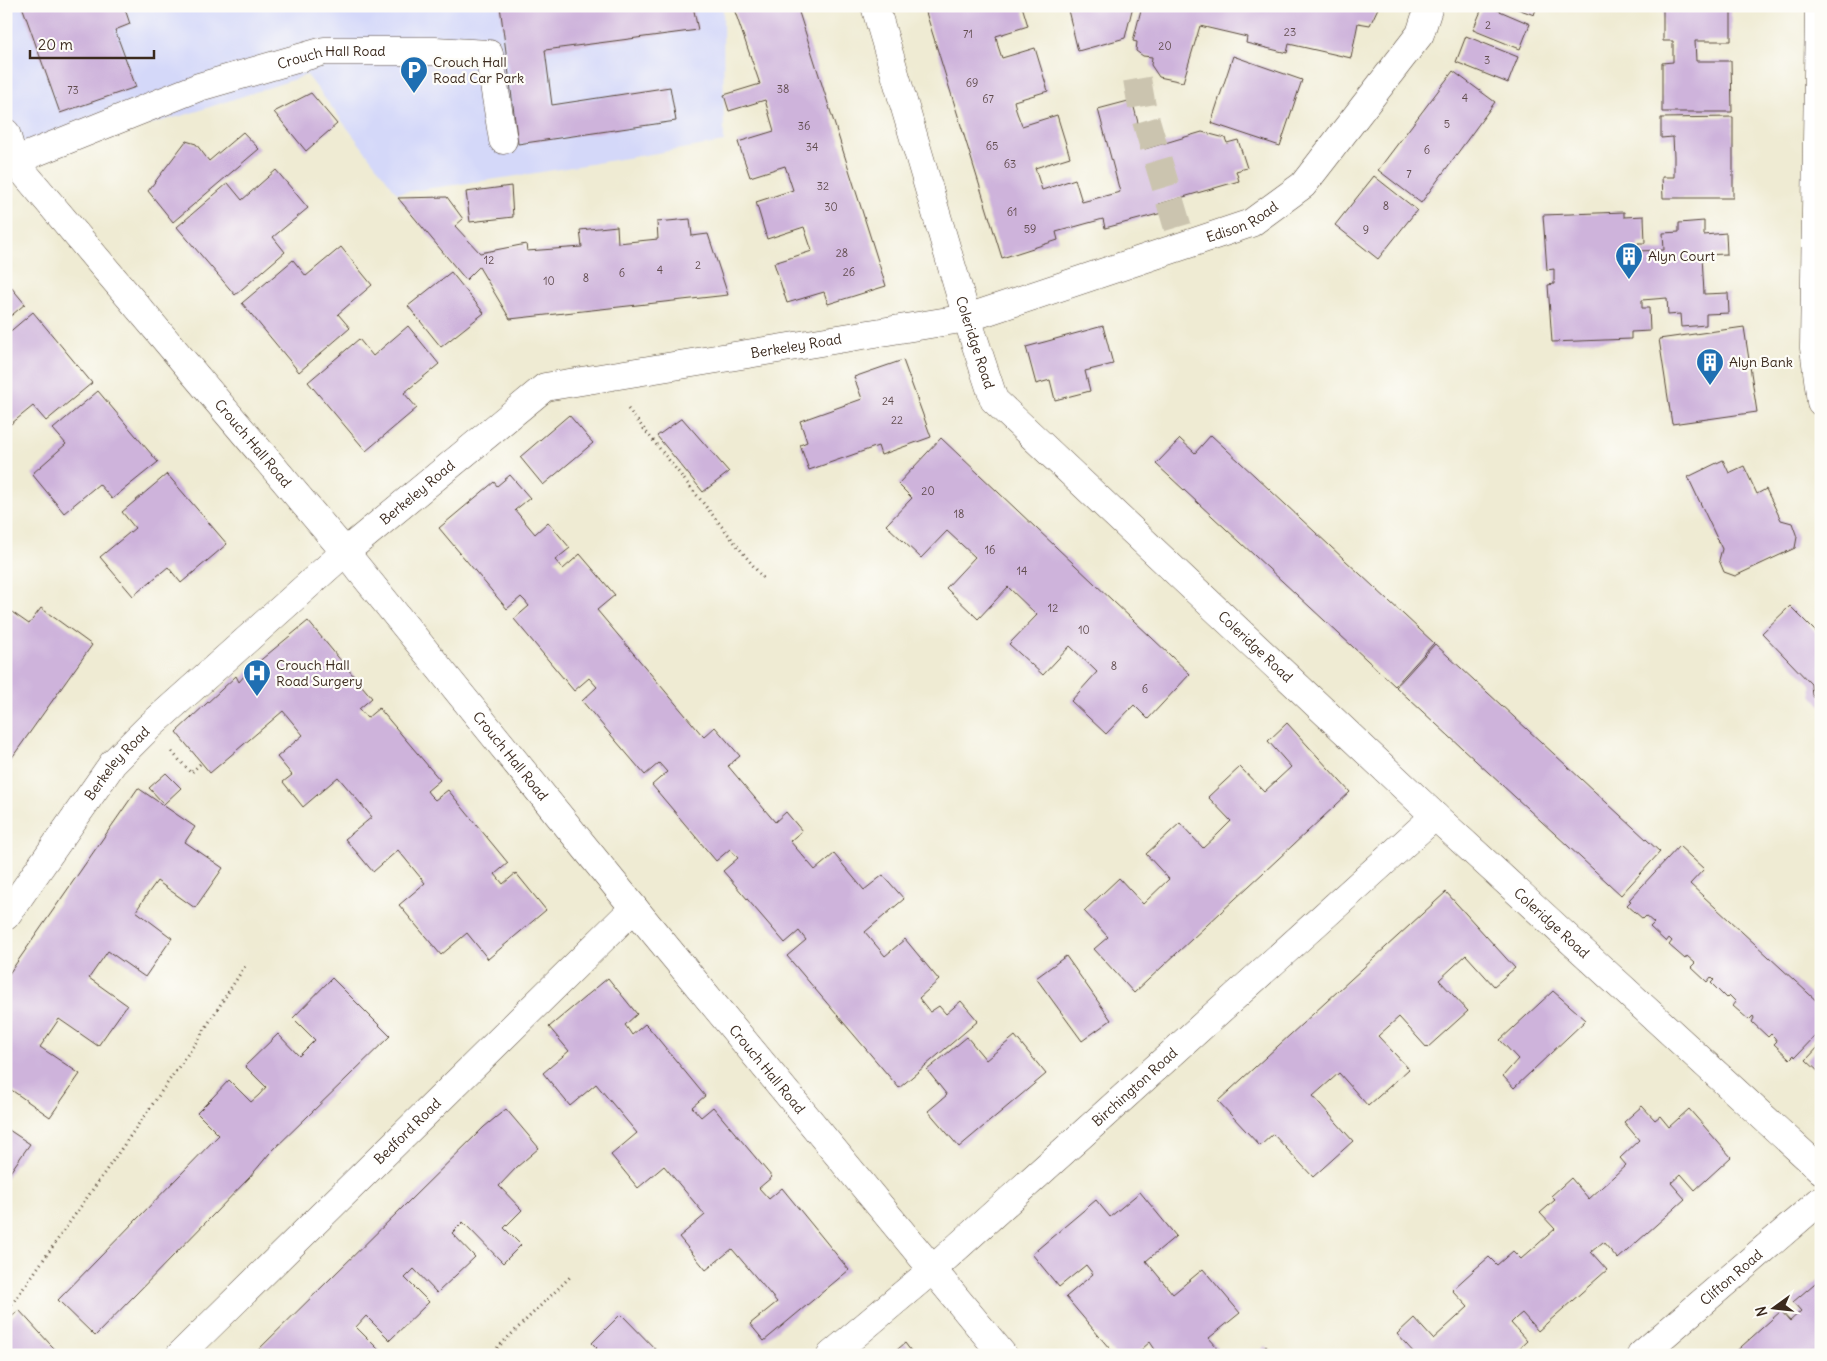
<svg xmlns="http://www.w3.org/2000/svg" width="1827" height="1361" font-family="Delius,sans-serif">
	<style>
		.built { fill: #d4d8f9 }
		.building { fill: #ceb3db }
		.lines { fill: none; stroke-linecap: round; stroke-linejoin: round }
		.minor-tunnel { stroke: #cbc4af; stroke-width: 28; stroke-dasharray: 28 14; stroke-linecap: butt }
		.minor-casing { stroke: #564739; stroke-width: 29 }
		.path { stroke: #564739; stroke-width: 3; stroke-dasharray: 1 4; stroke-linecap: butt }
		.minor { stroke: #fff; stroke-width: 28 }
		.labels { text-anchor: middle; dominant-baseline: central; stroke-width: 4.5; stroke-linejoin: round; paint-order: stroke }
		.number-label { font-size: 11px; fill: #604c4d }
		.street-label { font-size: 14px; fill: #3b2a1e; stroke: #fdfcf7 }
		.poi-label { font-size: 14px; fill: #3b2a1e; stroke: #fdfcf7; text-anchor: start }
	</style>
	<rect width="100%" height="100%" fill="#fdfcf7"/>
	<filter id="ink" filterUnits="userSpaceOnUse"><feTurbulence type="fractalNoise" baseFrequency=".02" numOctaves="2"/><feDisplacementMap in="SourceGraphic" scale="10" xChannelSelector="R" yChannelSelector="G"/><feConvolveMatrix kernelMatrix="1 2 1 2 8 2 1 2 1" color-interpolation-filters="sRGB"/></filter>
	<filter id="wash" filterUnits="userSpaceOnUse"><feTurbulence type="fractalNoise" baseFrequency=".0096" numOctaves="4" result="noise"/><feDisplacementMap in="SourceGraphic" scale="20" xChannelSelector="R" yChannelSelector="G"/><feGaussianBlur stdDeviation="1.12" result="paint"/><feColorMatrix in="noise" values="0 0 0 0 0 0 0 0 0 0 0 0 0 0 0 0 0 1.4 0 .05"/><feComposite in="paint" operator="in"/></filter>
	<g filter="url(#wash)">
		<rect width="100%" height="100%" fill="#efebd3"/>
		<path class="built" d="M6 6H731L723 8 724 142 517 176 397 193 307 75 188 114 14 161 6 133Z"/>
		<g id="blocks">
			<path class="building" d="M22 6H124L130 24 115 30 136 87 60 113Z
				M500 6H693L698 30 545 50 552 105 670 87 676 121 518 144Z
				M733 6H797L886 286 828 304 824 292 787 303 774 263 812 251 804 227 767 239 756 202 793 190 785 166 750 177 738 142 774 131 765 100 729 111 724 95 760 84Z
				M924 6H1022L1028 26 996 36 998 46 1002 58 1035 48 1048 91 1014 101 1017 113 1022 126 1057 115 1070 157 1035 168 1042 190 1075 179 1082 202 1120 192 1098 109 1132 100 1145 149 1202 132 1225 138 1227 143 1238 140 1247 168 1236 171 1239 181 1159 204 1162 213 1105 228 1103 219 1056 232 1058 240 1002 258Z
				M1067 6H1133L1125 38 1078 51Z
				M1142 6H1379L1370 25 1358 23 1351 58 1289 44 1287 53 1246 43 1247 37 1200 26 1183 82 1159 77 1151 65 1152 57 1143 56 1136 51 1137 42 1133 41Z
				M1483 6H1488L1530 24 1520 49 1473 30Z
				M1510 6H1537L1534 15Z
				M1663 6H1731V41H1695L1696 61H1731L1732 112H1662V63L1673 62V41H1663Z
				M1466 36 1518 57 1508 83 1456 62Z
				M1233 56 1302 80 1280 146 1211 123Z
				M1453 71 1495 102 1421 203 1378 170Z
				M311 93 337 124 306 151 274 112Z
				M1733 117V198H1663L1662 177H1674V156L1673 137 1661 138V118Z
				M243 132 259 149 173 222 148 191 186 141 196 144 209 161Z
				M276 170 308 208 273 237 285 252 235 295 177 227 228 183 242 200Z
				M1374 176 1417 210 1378 259 1335 225Z
				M511 186 513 217 470 222 466 192Z
				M447 197 463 219 455 226 480 253 526 244 527 251 582 247 580 230 617 226 618 243 658 239 657 222 690 219 692 236 708 234 728 295 510 319 479 267 466 280 398 198Z
				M1624 212V217L1644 216 1645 243H1638V251L1664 250 1663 233 1679 232V223L1704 221V235L1726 233 1727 254 1702 255 1704 294 1728 293 1729 313 1706 314V325L1681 327 1680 314 1668 315 1667 298 1642 300V308H1649L1650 331 1631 332V339L1552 342 1548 285 1554 284V269L1547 270 1543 215Z
				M341 247 372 285 338 314 350 328 299 372 242 303 293 260 306 276Z
				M451 272 484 313 441 347 408 306Z
				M6 281 25 304 6 320Z
				M33 312 92 383 46 421 33 406 6 428V335Z
				M408 326 439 364 404 393 417 408 366 451 308 382 359 339 373 356Z
				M1103 326 1113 364 1085 371 1090 391 1055 400 1050 380 1036 384 1026 347Z
				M1744 327 1757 412 1672 424 1659 339Z
				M903 360 931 437 881 455 878 446 809 470 800 445 807 442 800 421 862 399 854 377Z
				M98 391 158 462 112 499 99 484 64 513 32 474 66 444 53 429Z
				M569 415 593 443 543 485 520 457Z
				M682 418 729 472 703 492 657 436Z
				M1211 435 1434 643 1395 686 1156 464 1180 439 1195 453Z
				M941 438 1190 674 1148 719 1134 705 1106 734 1071 701 1097 672 1070 646 1043 675 1009 644 1037 615 1008 587 978 619 946 588 975 557 947 531 921 558 886 525 912 498 898 484Z
				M1723 460 1729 473 1744 466 1757 494 1766 489 1781 520 1792 523 1797 537 1795 548 1735 576 1724 572 1719 560 1722 549 1688 477Z
				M167 474 227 544 181 583 168 567 133 596 100 557 135 528 122 512Z
				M510 475 530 498 515 510 535 534 548 522 570 548 555 560 563 569 580 554 615 595 597 610 702 735 704 737 715 727 740 756 728 766 775 822 786 812 802 831 790 841 815 870 834 854 864 890 883 875 904 899 865 932 885 956 905 939 939 980 919 998 930 1012 939 1006 946 1014 961 1001 978 1021 899 1088 787 956 806 940 799 931 785 943 723 871 738 858 730 849 716 861 652 785 667 772 659 763 645 775 582 701 597 687 589 678 574 691 514 619 529 606 525 601 521 597 507 609 439 528 494 482 497 486Z
				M1790 606 1816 632 1821 627V706L1812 695 1811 684 1762 633Z
				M6 608 29 624 41 608 92 645 6 766Z
				M308 621 372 698 359 709 367 718 379 708 440 780 427 791 430 795 435 800 448 790 508 863 495 874 503 884 516 873 546 910 488 959 467 933 441 955 399 905 425 883 398 850 373 872 359 855 345 839 372 817 338 777 303 807 283 782 292 775 277 757 303 735 283 711 210 773 176 732 236 676 239 682 251 668Z
				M1435 644 1660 852 1621 895 1396 687Z
				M1287 723 1350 792 1134 993 1094 949 1108 937 1084 911 1119 878 1143 904 1169 879 1146 854 1180 823 1203 848 1217 835 1231 821 1208 797 1240 767 1264 792 1291 767 1268 741Z
				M166 773 181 788 164 804 149 788Z
				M138 788 195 827 185 842 223 868 195 908 157 881 146 896 136 911 172 938 145 977 108 951 89 978 127 1005 98 1046 59 1019 40 1047 80 1074 50 1117 10 1089 6 1093V978Z
				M1679 846 1704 869 1690 884 1821 1005V1030L1795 1057 1794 1055 1790 1059 1774 1044 1777 1041 1774 1037 1771 1034 1768 1037 1752 1022 1754 1018 1753 1016 1749 1020 1733 1006 1736 1002 1729 995 1726 998 1711 983 1714 980 1711 977 1707 982 1691 967 1695 963 1687 956 1685 959 1669 945 1672 941 1669 938 1666 942 1650 927 1654 923 1646 916 1643 919 1627 905 1631 901 1629 900Z
				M1446 892 1515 968 1494 986 1466 955 1439 980 1468 1011 1427 1048 1399 1017 1378 1036 1409 1069 1368 1106 1339 1073 1313 1096 1353 1141 1313 1177 1273 1134 1260 1146 1218 1101Z
				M1066 956 1111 1020 1082 1041 1036 978Z
				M332 978 390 1036 269 1154 250 1177 95 1336 58 1300 219 1135 197 1113 213 1097 229 1080 251 1102 259 1095 266 1087 245 1066 278 1034 299 1056 315 1040 293 1018Z
				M608 978 637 1014 625 1025 628 1029 632 1035 645 1024 650 1029 705 1096 692 1107 701 1117 713 1107 772 1177 759 1188 769 1199 782 1188 849 1270 764 1341 750 1324 777 1302 732 1249 706 1270 679 1237 705 1215 664 1166 638 1188 611 1155 637 1133 596 1084 570 1106 543 1073 569 1051 549 1027Z
				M1553 991 1586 1020 1514 1088 1503 1076 1518 1059 1500 1040Z
				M1015 1036 1046 1074 959 1147 928 1111 947 1095 927 1070 967 1037 986 1060Z
				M1821 1044V1074L1806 1060Z
				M1642 1106 1655 1120 1660 1116 1669 1127 1689 1109 1731 1157 1695 1190 1681 1174 1671 1183 1685 1199 1618 1259 1603 1242 1591 1252 1607 1270 1538 1331 1522 1313 1516 1318 1511 1323 1527 1341 1512 1355H1416L1397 1334 1414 1318 1433 1339 1468 1307 1452 1290 1474 1270 1489 1257 1497 1265 1513 1251 1521 1259 1555 1229 1540 1213 1555 1200 1551 1196 1571 1178 1589 1199 1626 1165 1620 1158 1639 1140 1624 1122Z
				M506 1109 539 1148 517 1167 499 1186 522 1210 504 1228 521 1245 503 1263 463 1222 452 1233 475 1257 437 1293 414 1269 405 1278 429 1302 390 1340 366 1316 356 1327 380 1351 375 1355H253L484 1127Z
				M6 1128 30 1144 6 1178Z
				M1140 1192 1176 1236 1146 1261 1173 1294 1203 1269 1240 1313 1209 1338 1224 1355H1152L1156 1351 1150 1342 1135 1355H1115L1066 1297 1093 1274 1086 1265 1059 1287 1032 1254 1096 1200 1110 1217Z
				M1821 1278V1355H1732L1781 1311 1790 1321 1801 1311 1793 1302Z
				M19 1310 50 1344 61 1355H6V1322Z
				M621 1314 661 1355H590L597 1348 592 1343Z
				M905 1343 914 1355H891Z
				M1266 1346 1274 1355H1256Z"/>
		</g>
	</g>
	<g filter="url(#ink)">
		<use href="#blocks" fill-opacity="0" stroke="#564739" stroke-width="1"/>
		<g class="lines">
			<path class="minor-tunnel" d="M1137 79 1142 107 1183 245"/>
			<g class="minor-casing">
				<g id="minor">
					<path id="s1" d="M875 6 967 318 994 400 1435 816 1821 1170"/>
					<path d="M1819 6 1814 348 1821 402"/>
					<path id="s2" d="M6 133 14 161 345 552 634 908 1003 1355"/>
					<path id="s3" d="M6 167 14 161 199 87 324 51H435L489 54 503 140"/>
					<path id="s4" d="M6 916 113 763 149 727 345 552 545 387 967 318 1251 223 1303 185 1420 34 1429 6"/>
					<path id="s5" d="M180 1355 634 908"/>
					<path id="s6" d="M831 1355 932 1270 1435 816"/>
					<path id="s7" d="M1641 1355 1821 1200"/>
				</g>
			</g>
			<path class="path" d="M628 409 763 578
				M172 752 191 773 201 763
				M6 1313 199 1038 245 966
				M490 1355 570 1277"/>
			<use href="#minor" class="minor"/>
		</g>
	</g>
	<defs>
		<g id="parking-pin" transform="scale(1.4375)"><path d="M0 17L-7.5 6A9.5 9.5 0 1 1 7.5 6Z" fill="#1f6fb2" stroke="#fdfcf7"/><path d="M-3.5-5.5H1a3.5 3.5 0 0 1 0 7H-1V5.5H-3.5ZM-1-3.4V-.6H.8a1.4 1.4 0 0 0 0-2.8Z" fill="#fff"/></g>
		<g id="building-pin" transform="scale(1.4375)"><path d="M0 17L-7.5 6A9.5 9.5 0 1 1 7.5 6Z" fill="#1f6fb2" stroke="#fdfcf7"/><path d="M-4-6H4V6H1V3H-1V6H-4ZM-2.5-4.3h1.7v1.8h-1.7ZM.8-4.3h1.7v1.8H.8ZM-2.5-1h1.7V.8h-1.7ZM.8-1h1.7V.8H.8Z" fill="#fff"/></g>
		<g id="hospital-pin" transform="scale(1.4375)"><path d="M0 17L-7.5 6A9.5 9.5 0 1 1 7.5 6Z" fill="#1f6fb2" stroke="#fdfcf7"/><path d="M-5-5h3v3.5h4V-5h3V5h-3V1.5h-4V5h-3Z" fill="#fff"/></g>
	</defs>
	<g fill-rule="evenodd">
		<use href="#parking-pin" x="414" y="70"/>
		<use href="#building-pin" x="1629" y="256"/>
		<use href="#building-pin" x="1710" y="362"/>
		<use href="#hospital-pin" x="257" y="673"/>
	</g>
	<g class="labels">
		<g class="number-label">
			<text x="1488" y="25">2</text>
			<text x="1290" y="32">23</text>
			<text x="968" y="34">71</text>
			<text x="1165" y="46">20</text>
			<text x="1487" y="60">3</text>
			<text x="972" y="83">69</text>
			<text x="783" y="89">38</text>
			<text x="73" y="90">73</text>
			<text x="1465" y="98">4</text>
			<text x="988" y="99">67</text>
			<text x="1447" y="124">5</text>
			<text x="804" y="126">36</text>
			<text x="992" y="146">65</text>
			<text x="812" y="147">34</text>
			<text x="1427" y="150">6</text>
			<text x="1010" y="164">63</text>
			<text x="1409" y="174">7</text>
			<text x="823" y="186">32</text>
			<text x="1386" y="206">8</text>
			<text x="831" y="207">30</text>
			<text x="1012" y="212">61</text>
			<text x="1030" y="229">59</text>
			<text x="1366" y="230">9</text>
			<text x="842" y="253">28</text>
			<text x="489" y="260">12</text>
			<text x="698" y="265">2</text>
			<text x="660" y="270">4</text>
			<text x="849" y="272">26</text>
			<text x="622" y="273">6</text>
			<text x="586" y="278">8</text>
			<text x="549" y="281">10</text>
			<text x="888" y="401">24</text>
			<text x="897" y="420">22</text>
			<text x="928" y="491">20</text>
			<text x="959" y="514">18</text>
			<text x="990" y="550">16</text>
			<text x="1022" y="571">14</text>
			<text x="1053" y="608">12</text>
			<text x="1084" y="630">10</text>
			<text x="1114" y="666">8</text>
			<text x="1145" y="689">6</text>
		</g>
		<g class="street-label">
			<text stroke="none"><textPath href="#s3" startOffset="346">Crouch Hall Road</textPath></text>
			<text stroke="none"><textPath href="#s4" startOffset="1479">Edison Road</textPath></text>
			<text stroke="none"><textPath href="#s1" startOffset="351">Coleridge Road</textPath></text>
			<text stroke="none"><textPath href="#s4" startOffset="1014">Berkeley Road</textPath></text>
			<text stroke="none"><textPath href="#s2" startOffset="399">Crouch Hall Road</textPath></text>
			<text stroke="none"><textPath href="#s4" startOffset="594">Berkeley Road</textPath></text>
			<text stroke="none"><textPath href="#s1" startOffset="771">Coleridge Road</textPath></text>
			<text stroke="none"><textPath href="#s2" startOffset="804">Crouch Hall Road</textPath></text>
			<text stroke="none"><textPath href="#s4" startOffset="189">Berkeley Road</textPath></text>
			<text stroke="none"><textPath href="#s1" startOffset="1176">Coleridge Road</textPath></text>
			<text stroke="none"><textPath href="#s2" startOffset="1209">Crouch Hall Road</textPath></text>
			<text stroke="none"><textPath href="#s6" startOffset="405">Birchington Road</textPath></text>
			<text stroke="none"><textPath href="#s5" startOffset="319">Bedford Road</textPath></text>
			<text stroke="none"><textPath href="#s7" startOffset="119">Clifton Road</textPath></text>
		</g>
		<g class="poi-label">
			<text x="433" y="62">Crouch Hall<tspan x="433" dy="16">Road Car Park</tspan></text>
			<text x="1648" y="256">Alyn Court</text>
			<text x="1729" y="362">Alyn Bank</text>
			<text x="276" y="665">Crouch Hall<tspan x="276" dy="16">Road Surgery</tspan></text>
		</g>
	</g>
	<rect width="1827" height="1361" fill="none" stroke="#fdfcf7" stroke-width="25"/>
	<g transform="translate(1774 1308) rotate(255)" stroke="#fdfcf7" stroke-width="4" paint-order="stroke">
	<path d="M0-4L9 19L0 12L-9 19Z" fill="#3b2a1e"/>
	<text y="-8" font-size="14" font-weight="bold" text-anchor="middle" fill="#3b2a1e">N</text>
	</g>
	<path d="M30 50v8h124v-8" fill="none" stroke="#3b2a1e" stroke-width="2.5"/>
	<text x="38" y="50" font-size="15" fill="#3b2a1e" stroke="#fdfcf7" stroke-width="4" paint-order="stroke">20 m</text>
</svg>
